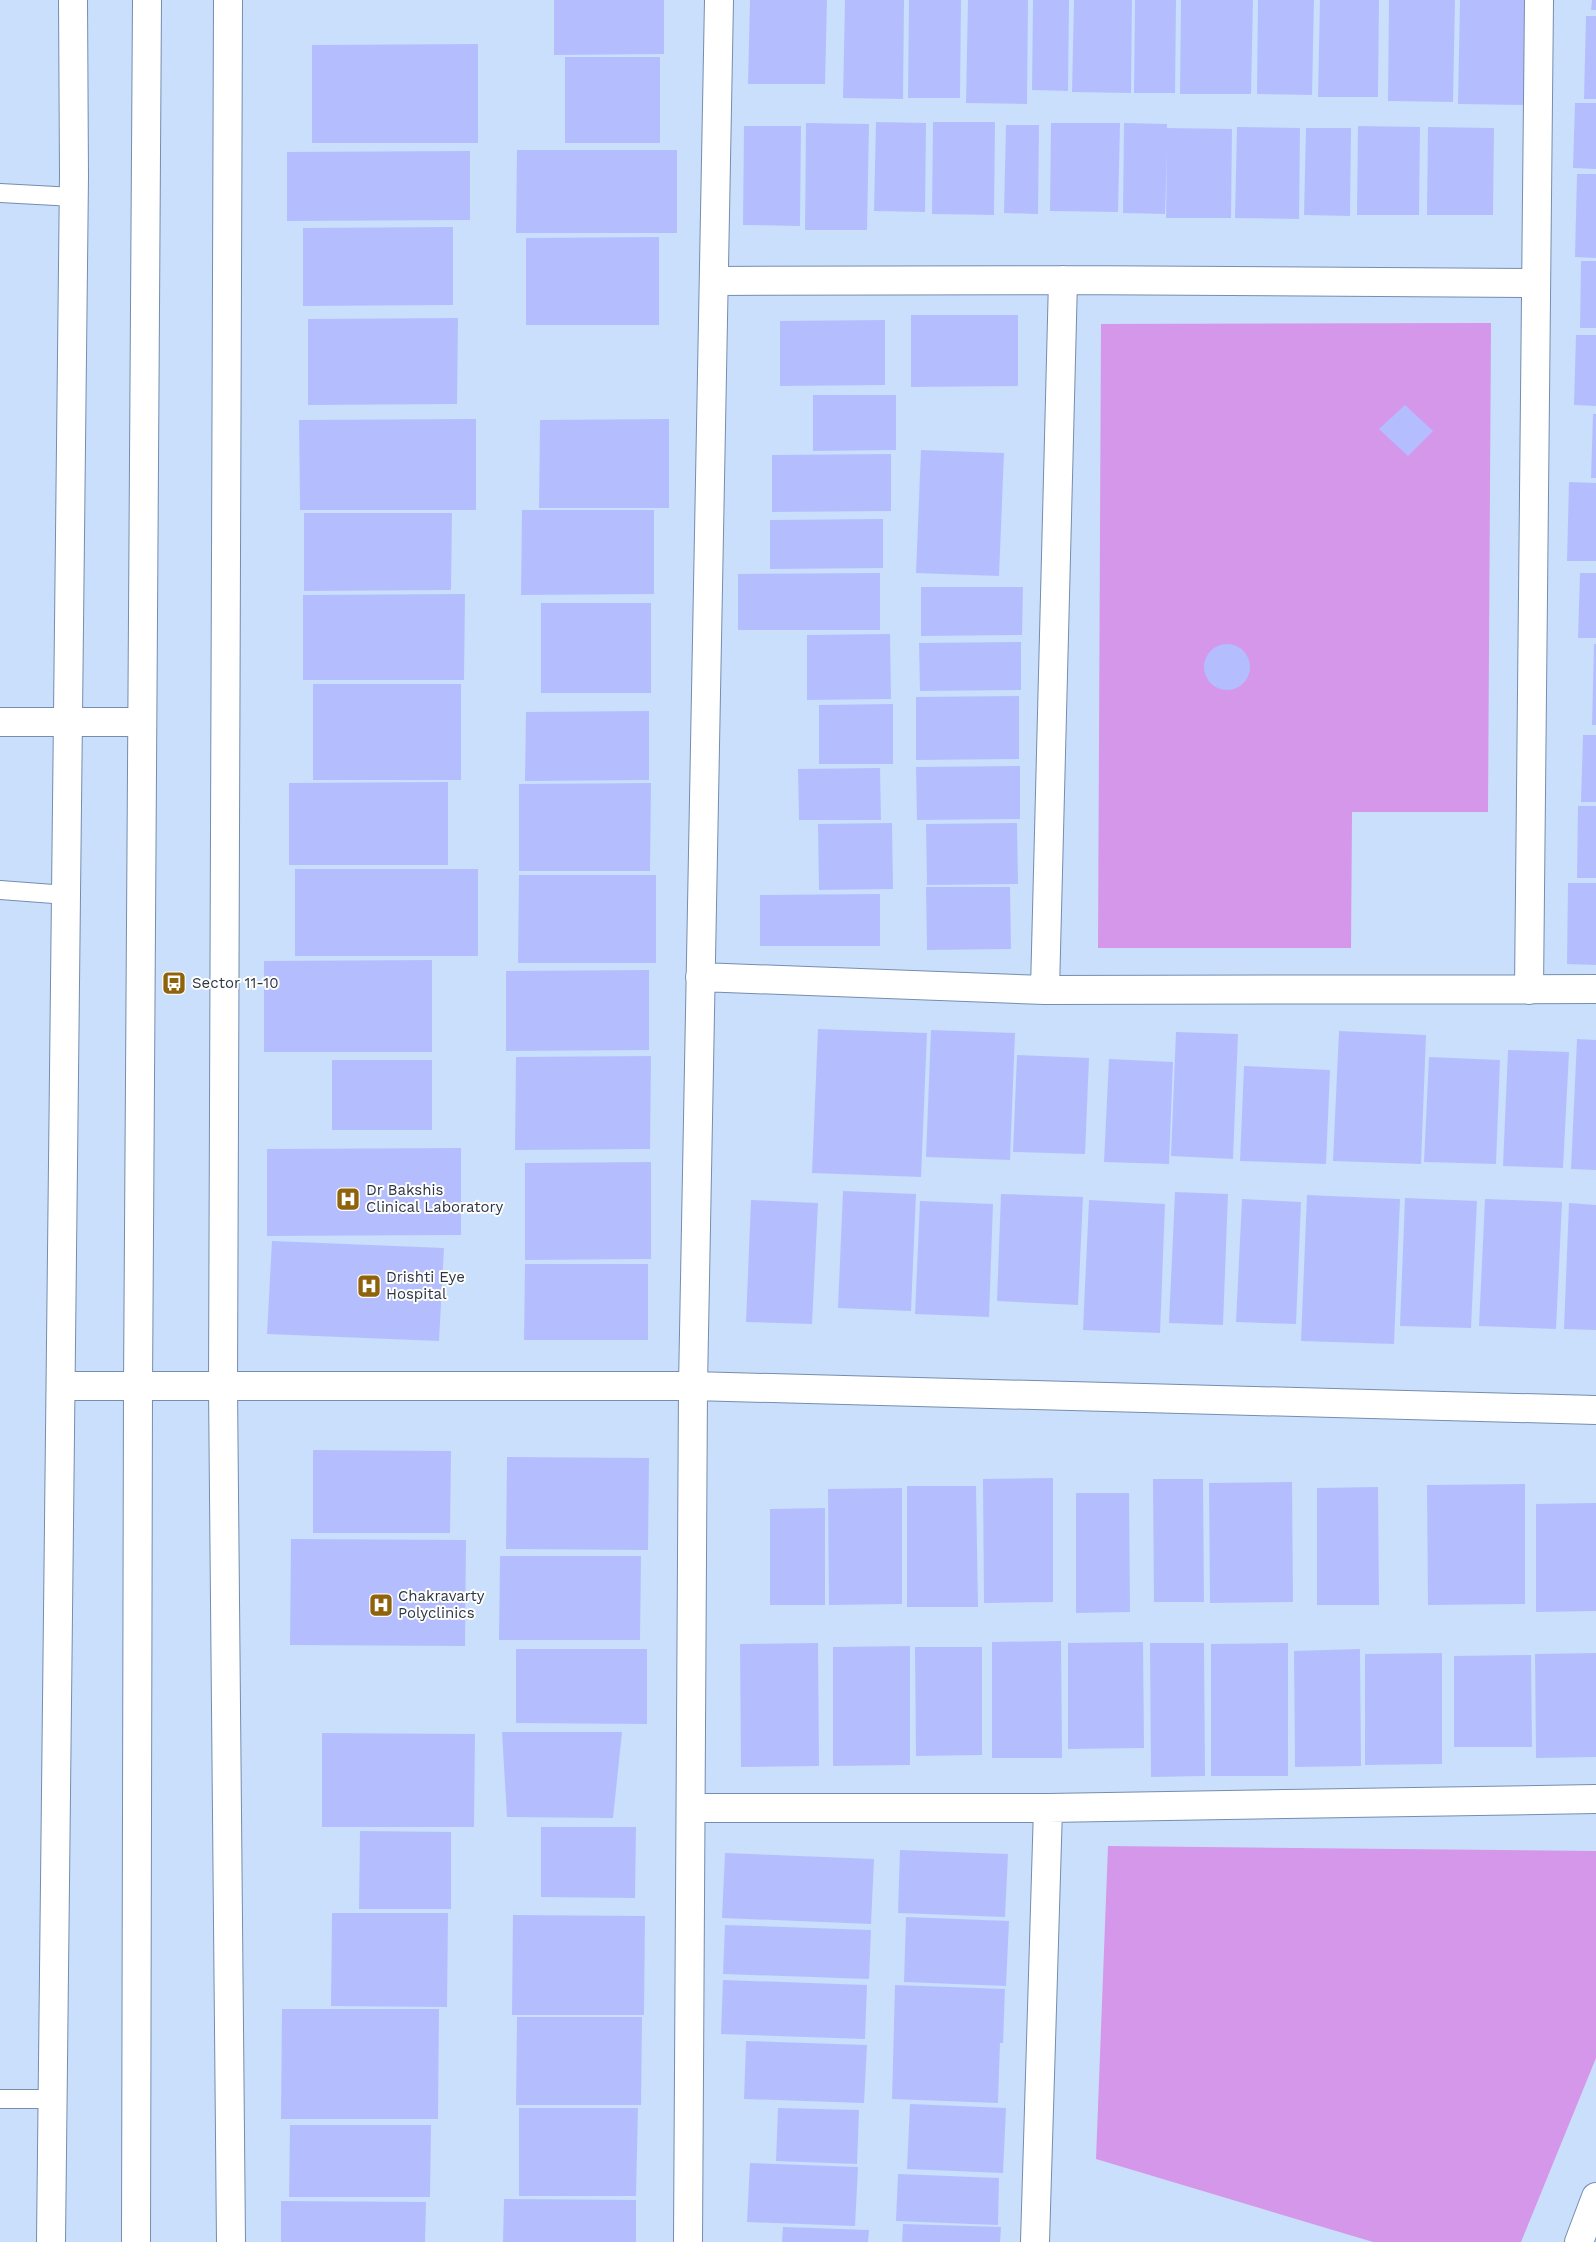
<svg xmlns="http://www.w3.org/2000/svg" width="1596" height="2242" font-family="'Work Sans',sans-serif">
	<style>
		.green { fill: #d597ea }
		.building { fill: #b4beff }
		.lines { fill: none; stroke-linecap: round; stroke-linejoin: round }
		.service-casing { stroke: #758dae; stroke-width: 20 }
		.minor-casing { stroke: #758dae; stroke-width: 30 }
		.tertiary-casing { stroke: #758dae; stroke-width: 30 }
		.service { stroke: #fff; stroke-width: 18 }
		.minor { stroke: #fff; stroke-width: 28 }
		.tertiary { stroke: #fff; stroke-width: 28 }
		.labels { text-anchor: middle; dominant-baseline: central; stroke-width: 4; stroke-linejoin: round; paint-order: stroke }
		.poi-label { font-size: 15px; fill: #2b3544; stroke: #fefefe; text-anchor: start }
	</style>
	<rect width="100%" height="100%" fill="#cadffc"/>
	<path class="green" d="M1491 323 1488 812H1352L1351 948H1098L1101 324Z
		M1108 1846 1596 1851V2058L1521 2242H1373L1096 2159Z"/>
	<path class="building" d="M554 0H664V54L554 55Z
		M750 0H827L825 84H748Z
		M845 0H904L903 99 843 98Z
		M909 0H961L960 98H908Z
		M968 0H1028L1027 104 966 103Z
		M1033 0H1069L1068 91 1032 90Z
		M1074 0H1132L1131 93 1072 92Z
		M1135 0H1176L1175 93H1134Z
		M1181 0H1253L1251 94H1180Z
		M1258 0H1314L1312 95 1257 94Z
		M1320 0H1379L1378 97H1318Z
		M1389 0H1455L1453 102 1388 101Z
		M1460 0H1529L1528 105 1458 104Z
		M1592 0H1596V10H1591Z
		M1586 16H1596V99H1584Z
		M478 44V143H312V45Z
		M565 57H660V143H565Z
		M1575 103H1596V169L1573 168Z
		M876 122 926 123 925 212 874 211Z
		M933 122H995L994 215 932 214Z
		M806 123 869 124 867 230H805Z
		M1051 123H1120L1118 212 1050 211Z
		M1124 123 1167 124V128L1232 129 1231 218H1166L1167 153 1165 214 1123 213Z
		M1006 125H1039L1038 214 1004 213Z
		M744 126H801L800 226 743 225Z
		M1358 126 1420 127 1419 215H1357Z
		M1237 127 1300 128 1299 219 1235 218Z
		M1428 127 1494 128 1493 215H1427Z
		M1306 128H1351L1350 216 1304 215Z
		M517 150H677V233H516Z
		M470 151V220L287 221V152Z
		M1577 174H1596V258L1575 257Z
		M453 227V305L303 306V228Z
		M659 237V325H526V238Z
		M1581 261H1596V328H1580Z
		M911 315H1018V386L911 387Z
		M458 318 457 404 308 405V319Z
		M885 320V385L780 386V321Z
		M1576 335H1596V406L1574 405Z
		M813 395H896V450L813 451Z
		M1405 405 1433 431 1408 456 1379 429Z
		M1593 414H1596V478H1591Z
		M476 419V510H300L299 420Z
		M669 419V508H539L540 420Z
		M921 450 1004 453 999 576 916 573Z
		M891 454V511L772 512V455Z
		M1569 482 1596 483V561H1567Z
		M522 510H654V594L521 595Z
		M304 513H452L451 590 304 591Z
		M883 519V568L770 569V520Z
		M880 573V630H738V574Z
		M1580 573H1596V638H1578Z
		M921 587H1023L1022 635 921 636Z
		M465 594 464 680H303V595Z
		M541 603H651V693H541Z
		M890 634 891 699 807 700V635Z
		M1021 642V690L920 691 919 643Z
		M1594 644H1596V725H1592Z
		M1204 667a23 23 0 1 1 46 0a23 23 0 1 1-46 0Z
		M313 684H461V780H313Z
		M1019 696V759L916 760V697Z
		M893 704V764H819V705Z
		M649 711V780L525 781 526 712Z
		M1583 735H1596V802H1581Z
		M1020 766V819L917 820 916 767Z
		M880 768 881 820H799L798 769Z
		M448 782V865H289V783Z
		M651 783 650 871H519V784Z
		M1578 806H1596V878H1577Z
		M892 823 893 889 819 890 818 824Z
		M1017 823 1018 884 927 885 926 824Z
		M295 869H478V956H295Z
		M519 875H656V963H518Z
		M1568 883H1596V965L1567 964Z
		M926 887H1010L1011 949 927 950Z
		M880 894V946H760V895Z
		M432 960V1052H264V961Z
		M649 970V1050L506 1051V971Z
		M818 1029 927 1033 921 1177 812 1173Z
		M931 1030 1015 1033 1010 1160 926 1157Z
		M1339 1031 1426 1035 1421 1164 1333 1161Z
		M1176 1032 1238 1034 1233 1159 1171 1156Z
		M1577 1039 1596 1040V1170L1571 1169Z
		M1508 1050 1569 1052 1563 1168 1503 1166Z
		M1017 1055 1089 1058 1085 1154 1013 1152Z
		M651 1056 650 1149 515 1150 516 1057Z
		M1429 1057 1500 1060 1496 1164 1424 1162Z
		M1109 1059 1173 1062 1169 1164 1104 1162Z
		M332 1060H432V1130H332Z
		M1244 1066 1330 1070 1326 1164 1240 1161Z
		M461 1148V1235L267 1236V1149Z
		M651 1162V1259L525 1260V1163Z
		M843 1191 916 1194 911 1311 838 1308Z
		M1175 1192 1228 1194 1223 1325 1169 1323Z
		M1001 1194 1083 1197 1078 1305 997 1301Z
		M1307 1195 1400 1199 1394 1344 1301 1341Z
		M1405 1198 1477 1201 1471 1328 1400 1326Z
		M1242 1199 1301 1202 1296 1324 1236 1322Z
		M1485 1199 1562 1202 1556 1329 1479 1326Z
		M751 1200 818 1203 812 1324 746 1322Z
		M1089 1200 1165 1204 1160 1333 1083 1330Z
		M920 1201 993 1204 989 1317 915 1314Z
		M1569 1203 1596 1205V1330L1564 1329Z
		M272 1241 444 1248 439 1341 267 1334Z
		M525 1264H648V1340H524Z
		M313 1450 451 1451 450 1533H313Z
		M507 1457 649 1458 648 1550 506 1549Z
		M1053 1478V1602L984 1603 983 1479Z
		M1153 1479H1203L1204 1602H1154Z
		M1292 1482 1293 1602 1210 1603 1209 1483Z
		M1525 1484V1604L1428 1605 1427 1485Z
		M907 1486H976L978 1607H907Z
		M1378 1487 1379 1605H1317V1488Z
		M902 1488V1604L829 1605 828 1489Z
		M1076 1493H1129L1130 1612 1076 1613Z
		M1596 1503V1611L1536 1612V1504Z
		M825 1508V1605H770V1509Z
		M291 1539 466 1540 465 1646 290 1645Z
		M500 1556H641L640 1640H499Z
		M1061 1641 1062 1758H992V1642Z
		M1143 1642 1144 1748 1068 1749V1643Z
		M818 1643 819 1766 741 1767 740 1644Z
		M1150 1643H1204L1205 1776 1151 1777Z
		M1288 1643V1776H1211V1644Z
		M910 1646V1765L833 1766V1647Z
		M915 1647H982V1755L916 1756Z
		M516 1649H647V1724L516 1723Z
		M1360 1649 1361 1766 1295 1767 1294 1651Z
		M1442 1653V1764L1365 1765V1654Z
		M1596 1653V1757L1536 1758 1535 1654Z
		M1531 1655 1532 1747H1454V1656Z
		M502 1732H622L613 1818 507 1817Z
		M322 1733 475 1734 474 1827H322Z
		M541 1827H636L635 1898 541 1897Z
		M360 1831 451 1832V1909H359Z
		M900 1850 1008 1854 1005 1917 898 1913Z
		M725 1853 874 1859 871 1924 722 1918Z
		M332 1913H448L447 2007 331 2006Z
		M513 1915 645 1916 644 2015H512Z
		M906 1917 1009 1921 1006 1986 904 1982Z
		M725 1925 871 1930 869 1979 723 1974Z
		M723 1980 867 1985 865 2039 721 2034Z
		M895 1985 1005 1989 1003 2043H1000L998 2103 892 2099Z
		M282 2009H439L438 2119H281Z
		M517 2017H642L641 2105H516Z
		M746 2041 867 2045 864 2103 744 2099Z
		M910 2104 1006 2108 1003 2173 907 2169Z
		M519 2108H638L636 2196H519Z
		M778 2108 859 2110 857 2164 776 2161Z
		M290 2125H431L430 2197H289Z
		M750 2163 858 2167 855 2226 747 2222Z
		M898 2174 999 2178 998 2225 896 2221Z
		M504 2199 636 2200V2242H503Z
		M281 2201 426 2202 425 2242H281Z
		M903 2224 1001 2227 1000 2242H902Z
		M783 2227 869 2230 868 2242H782Z"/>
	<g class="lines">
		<g class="service-casing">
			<path id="service" d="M0 193 74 197
				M0 890 67 895
				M0 2099H54"/>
		</g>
		<g class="minor-casing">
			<path id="minor" d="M228 0 223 1387 231 2242
				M714 281 1063 280 1536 283
				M700 977 1045 990 1596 989
				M1045 990 1063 280
				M1529 990 1539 0
				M61 1386H693L1596 1410
				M691 1808H1048L1596 1799
				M688 2242 693 1386 719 0
				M1035 2242 1048 1808
				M1579 2242 1596 2197"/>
		</g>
		<g class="tertiary-casing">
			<path id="tertiary" d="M0 722H142
				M51 2242 74 176 73 0
				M136 2242 138 1387 147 0"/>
		</g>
		<use href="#service" class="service"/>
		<use href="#minor" class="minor"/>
		<use href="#tertiary" class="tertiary"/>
	</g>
	<defs>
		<g id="bus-square" transform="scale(1.25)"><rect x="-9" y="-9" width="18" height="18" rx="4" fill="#8f630b" stroke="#fefefe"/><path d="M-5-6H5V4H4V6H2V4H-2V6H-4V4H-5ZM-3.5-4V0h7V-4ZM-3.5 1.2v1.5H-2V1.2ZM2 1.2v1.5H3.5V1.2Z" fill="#fff"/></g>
		<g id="hospital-square" transform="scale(1.25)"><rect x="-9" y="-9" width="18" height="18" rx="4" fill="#8f630b" stroke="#fefefe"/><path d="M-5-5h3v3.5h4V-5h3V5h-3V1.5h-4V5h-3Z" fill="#fff"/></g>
	</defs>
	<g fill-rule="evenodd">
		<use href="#bus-square" x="174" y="983"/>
		<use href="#hospital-square" x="348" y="1199"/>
		<use href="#hospital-square" x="369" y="1286"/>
		<use href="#hospital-square" x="381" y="1605"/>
	</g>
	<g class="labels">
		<g class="poi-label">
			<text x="192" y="983">Sector 11-10</text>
			<text x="366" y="1190">Dr Bakshis<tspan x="366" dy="17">Clinical Laboratory</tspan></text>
			<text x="386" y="1277">Drishti Eye<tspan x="386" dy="17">Hospital</tspan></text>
			<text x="398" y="1596">Chakravarty<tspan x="398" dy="17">Polyclinics</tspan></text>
		</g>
	</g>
</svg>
